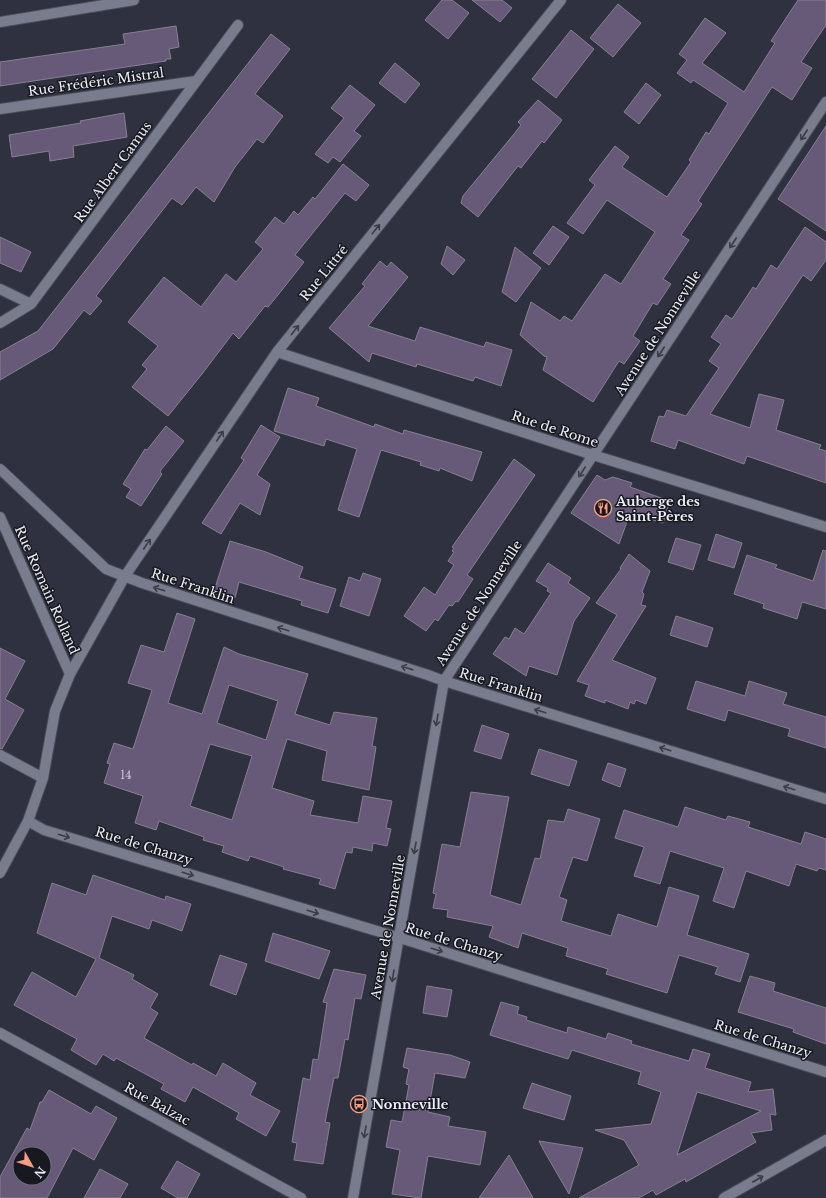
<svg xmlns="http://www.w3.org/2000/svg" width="826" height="1198" font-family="'Libre Baskerville',serif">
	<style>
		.building { fill: #665a78; stroke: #868091; fill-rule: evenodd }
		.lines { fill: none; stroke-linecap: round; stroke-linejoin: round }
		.lane-casing { stroke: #4a4c58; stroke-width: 12 }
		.street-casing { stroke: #4a4c58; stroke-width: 12 }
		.secondary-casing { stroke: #4a4c58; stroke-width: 12 }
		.lane { stroke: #797c8d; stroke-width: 10 }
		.street { stroke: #797c8d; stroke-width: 10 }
		.secondary { stroke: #797c8d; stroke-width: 10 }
		.oneway { stroke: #3a3c46 }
		.labels { text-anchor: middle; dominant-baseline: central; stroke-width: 3; stroke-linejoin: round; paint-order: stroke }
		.number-label { font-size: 11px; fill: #cbc9d8 }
		.street-label { font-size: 13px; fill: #edeef8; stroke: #181920 }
		.poi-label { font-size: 13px; font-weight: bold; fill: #edeef8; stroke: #181920; text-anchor: start }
	</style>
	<rect width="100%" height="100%" fill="#2f3140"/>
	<path class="building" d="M442 0H452L469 13 448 39 425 20Z
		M472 0H502L512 8 500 22Z
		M798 0H826V25L801 62 812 68 792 100 772 87 698 201 702 204 681 235 689 240 663 279 671 284 657 305 653 303 633 336 640 341 624 364 619 361 593 402 543 370 547 357 544 356 520 335 531 302 560 321 564 316 572 321 605 274 621 284 655 232 607 200 583 234 567 223 595 185 589 180 615 146 629 157 622 167 667 197 691 162 689 160 706 132 709 134 728 103 693 80 691 83 677 73 687 60 679 54 705 18 726 33 702 63 744 92 775 43 771 41Z
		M618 4 641 23 613 57 590 38Z
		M176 26 179 47 169 49 171 59H166V61L0 86V62L125 44 123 34Z
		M571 30 594 49 556 98 532 79Z
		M271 34 290 49 255 94 283 116 263 143 257 139 235 167 214 202 196 187 182 205 172 198 96 296 102 301 90 315 84 310 53 349 0 380V352L38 331Z
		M395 63 420 84 405 103 379 83Z
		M646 83 661 95 639 124 624 112Z
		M350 85 375 105 354 131 361 136 340 162 333 157 328 163 315 154 344 118 331 108Z
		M538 100 562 120 544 143 542 141 521 168 518 166 478 217 461 203 463 196 514 134 521 125 518 122Z
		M124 113 127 137 73 146 74 157 50 161 49 151 12 157 9 135 81 123 80 121Z
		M826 126V231L778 199Z
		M343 164 369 185 356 201 345 193 295 255 304 262 278 295 268 307 265 306 239 339 233 333 202 374 168 416 132 387 147 369 142 365 158 346 128 322 164 277 201 307 226 274 236 282 263 249 255 242 275 217 284 224 294 211 298 215 313 197 315 199Z
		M553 226 569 237 549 265 533 253Z
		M805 227 826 242V260L811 281 803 275 710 414 750 428 759 394 784 400 776 430 821 445 819 449 826 451V483L747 456 744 464 678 440 675 449 651 441 659 416 664 417 667 410 686 416 719 368 709 361 721 344 711 337 726 315 732 319 753 287 756 289 771 265 777 269Z
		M0 237 31 252 21 272 0 263Z
		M447 246 465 260 453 275 441 264Z
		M515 247 541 268 516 302 502 292Z
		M380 261 387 267 391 262 408 277 368 326 415 341 420 327 484 347 486 342 512 350 501 386 475 377 473 381 417 364 416 367 372 353 369 362 329 328 365 286 362 284Z
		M288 388 319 398 316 406 374 427 375 424 403 434 404 430 482 452 472 481 440 468 439 471 420 465 421 462 381 450 359 517 338 510 357 449 326 439 324 446 274 431Z
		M261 425 280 437 257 475 270 484 260 515 240 503 221 534 202 523 244 460 241 458Z
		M166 426 184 441 161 470 160 472 162 474 141 506 126 497 131 489 123 484 145 449 147 450Z
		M514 459 535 475 467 575 473 579 458 602 456 601 452 606 449 605 438 621 435 619 426 631 404 616 424 587 435 595 454 565 448 561 454 552 452 551 454 548 452 547Z
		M597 475 605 480 613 477 632 483 630 487 670 501 663 523 630 513 619 544 571 513Z
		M716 534 742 543 734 568 708 560Z
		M676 538 701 545 693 570 668 562Z
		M230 541 266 552 303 567 299 578 336 589 328 613 301 605 302 601 239 582 235 598 214 591Z
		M823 550 826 551V609L802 602 797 619 763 608 764 604 734 594 747 555 777 565 775 568 813 581Z
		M629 554 650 571 642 592 644 594 641 605 646 606 612 660 656 678 646 704 636 700 634 704 630 702 628 709 605 700V703L585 696 589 685 577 681 617 615 596 603 621 569 620 568Z
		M548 563 571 578 568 583 590 598 574 621 557 675 529 666 526 676 493 654 505 637 509 639 515 628 524 634 551 593 547 591 548 588 536 581Z
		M363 573 381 579 369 616 340 606 349 577 360 581Z
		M177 613 195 619 168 703 202 714 224 647 239 654 308 674 295 714 330 725 334 712 377 718 372 746 376 747 369 790 322 780 327 751 287 739 272 788 314 801 310 815 358 823 363 796 392 801 386 828 391 829 387 846 373 843 372 851 353 847 352 853 346 852 335 889 319 884 321 879 283 869 284 867 250 856 248 861 222 852 224 846 203 840 204 837 159 821 156 830 135 823 143 796 104 783 110 764 107 763 114 743 133 749 152 690 128 683 141 645 164 652ZM229 685 278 701 266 740 217 723ZM210 744 252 756 232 820 190 806Z
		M676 616 713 628 707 647 670 635Z
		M0 648 25 661 5 699 24 710 2 749H0Z
		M696 681 745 696 749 681 787 693 783 704 826 717V748L788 736 790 729 728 710 725 721 687 709Z
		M482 725 509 734 501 759 474 751Z
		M539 749 577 761 569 786 531 774Z
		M608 763 626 769 620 787 602 780Z
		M471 792 509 797 490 895 521 905 535 858 540 859 548 820 564 822 568 809 600 819 587 861 573 857 559 897 567 900 561 921 611 936 618 914 657 927 669 887 699 896 687 935 749 954 740 982 715 974 718 967 679 955 667 993 606 974 608 969 566 956 568 948 522 933 518 948 489 937 493 926 447 917 448 910 433 908 436 894 433 893 442 844 460 847Z
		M685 807 726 820 728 816 750 822 748 827 801 844 805 832 826 839V870L819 868 817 871 796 864 789 886 746 871 734 908 713 901 724 868 670 851 660 884 634 876 644 847 615 838 624 810 678 827Z
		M93 875 165 900 166 896 191 904 182 931 152 920 149 929 112 916 99 958 134 975 132 979 158 994 150 1008 158 1013 144 1038 192 1065 193 1063 216 1076 223 1063 256 1083 250 1095 280 1111 266 1136 236 1119 239 1113 193 1087 185 1102 161 1089 164 1084 116 1058 114 1061 103 1054 96 1065 71 1050 77 1039 14 1005 32 972 76 997 96 959 37 933 52 883 86 895Z
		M273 933 330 951 319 979 265 961Z
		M220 955 247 964 236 995 210 985Z
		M334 969 366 975 361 999 355 998 348 1040 345 1039 338 1078H334L325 1122 330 1123 323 1164 294 1160 297 1143 292 1142 303 1078 310 1080 313 1059 318 1060 327 1003 323 1002Z
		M750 976 775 983 773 991 826 1008V1044L793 1032 794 1029 738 1012Z
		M427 986 452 990 447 1017 423 1013Z
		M501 1002 519 1007 517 1014 527 1017 526 1020 567 1033 568 1027 606 1039 608 1033 632 1041 631 1044 689 1061 693 1049 710 1054 705 1068 751 1082 748 1092 773 1089 776 1115 770 1114 772 1130 751 1133 756 1142 686 1182 685 1179 656 1195 653 1190 639 1198H579L639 1165 624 1140 595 1130 651 1124 661 1092 638 1084 641 1072 572 1050 568 1059 490 1035ZM697 1092 711 1096 761 1111 677 1155Z
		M407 1048 450 1055 470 1062 465 1078 435 1073 428 1112 450 1117 448 1126 486 1132 480 1165 428 1156 421 1198 392 1194 400 1150 386 1147 391 1120 402 1122 409 1085 406 1084 409 1069 403 1067Z
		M532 1083 571 1096 564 1120 523 1108Z
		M49 1090 91 1114 96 1106 117 1118 94 1160 73 1148 47 1198H0V1177L27 1128 30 1130 40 1102H42ZM20 1154H44V1178H20Z
		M539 1141 583 1148 569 1194 543 1149Z
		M509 1155 533 1198H479Z
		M177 1161 200 1174 187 1198H178L161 1188Z
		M100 1169 128 1184 120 1198H84Z"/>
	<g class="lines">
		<g class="lane-casing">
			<path id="lane" d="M0 22 134 0"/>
		</g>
		<g class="street-casing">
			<path id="street" d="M0 109 196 81
				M0 289 31 304
				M0 323 31 304 238 25
				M277 352 593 455 826 527
				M0 469 106 569 142 583 428 675 444 681 826 799
				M0 517 70 674
				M0 755 43 778
				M28 821 44 830 400 938 826 1072
				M0 873 28 821 43 778 55 711 70 674 125 576 277 352 561 0
				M0 1033 301 1198"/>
		</g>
		<g class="secondary-casing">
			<path id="secondary" d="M353 1198 444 681 826 102
				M724 1198 826 1140"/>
		</g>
		<use href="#lane" class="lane"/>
		<use href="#street" class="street"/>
		<use href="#secondary" class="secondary"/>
	</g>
	<defs><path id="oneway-shaft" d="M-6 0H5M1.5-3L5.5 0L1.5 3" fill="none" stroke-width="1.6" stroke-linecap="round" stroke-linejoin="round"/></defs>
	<g class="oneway">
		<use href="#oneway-shaft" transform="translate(804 135) rotate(123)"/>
		<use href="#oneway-shaft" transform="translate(376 229) rotate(-51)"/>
		<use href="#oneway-shaft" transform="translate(733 243) rotate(123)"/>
		<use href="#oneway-shaft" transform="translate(295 330) rotate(-51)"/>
		<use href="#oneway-shaft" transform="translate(661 352) rotate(123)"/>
		<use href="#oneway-shaft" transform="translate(220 436) rotate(-56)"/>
		<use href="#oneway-shaft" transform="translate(582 472) rotate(123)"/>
		<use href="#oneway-shaft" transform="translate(147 544) rotate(-56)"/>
		<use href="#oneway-shaft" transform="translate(159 589) rotate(-162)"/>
		<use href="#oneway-shaft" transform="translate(283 629) rotate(-162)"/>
		<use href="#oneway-shaft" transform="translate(407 668) rotate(-162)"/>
		<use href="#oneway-shaft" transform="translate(540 711) rotate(-163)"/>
		<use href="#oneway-shaft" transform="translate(437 720) rotate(100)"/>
		<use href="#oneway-shaft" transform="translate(665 749) rotate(-163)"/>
		<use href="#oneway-shaft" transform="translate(789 788) rotate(-163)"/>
		<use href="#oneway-shaft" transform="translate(64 836) rotate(17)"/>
		<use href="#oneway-shaft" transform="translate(415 848) rotate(100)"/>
		<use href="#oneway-shaft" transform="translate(188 874) rotate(17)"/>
		<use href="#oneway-shaft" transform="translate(313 912) rotate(17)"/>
		<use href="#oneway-shaft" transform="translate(437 950) rotate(17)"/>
		<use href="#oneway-shaft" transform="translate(393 976) rotate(100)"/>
		<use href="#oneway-shaft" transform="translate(365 1132) rotate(100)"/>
		<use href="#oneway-shaft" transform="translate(758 1179) rotate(-30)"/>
	</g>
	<defs>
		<g id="restaurant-ring" transform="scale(0.9)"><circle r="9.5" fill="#181920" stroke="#f39f83" stroke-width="1.5"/><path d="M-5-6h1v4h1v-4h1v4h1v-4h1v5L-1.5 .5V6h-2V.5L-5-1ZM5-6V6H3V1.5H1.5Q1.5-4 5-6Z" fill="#f39f83"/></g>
		<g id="bus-ring" transform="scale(0.9)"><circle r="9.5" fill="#181920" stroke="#f39f83" stroke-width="1.5"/><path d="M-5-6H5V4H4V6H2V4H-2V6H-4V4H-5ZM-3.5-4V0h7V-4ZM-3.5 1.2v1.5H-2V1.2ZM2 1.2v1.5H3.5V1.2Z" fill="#f39f83"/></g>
	</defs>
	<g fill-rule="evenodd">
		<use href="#restaurant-ring" x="603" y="508"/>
		<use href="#bus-ring" x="359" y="1104"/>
	</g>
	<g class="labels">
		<g class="number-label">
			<text x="126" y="775">14</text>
		</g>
		<g class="street-label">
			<text transform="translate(96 82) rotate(-8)">Rue Frédéric Mistral</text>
			<text transform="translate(113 172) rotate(-54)">Rue Albert Camus</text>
			<text transform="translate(324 273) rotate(-51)">Rue Littré</text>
			<text transform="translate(658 333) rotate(-57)">Avenue de Nonneville</text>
			<text transform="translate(555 429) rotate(18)">Rue de Rome</text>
			<text transform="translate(193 586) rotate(18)">Rue Franklin</text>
			<text transform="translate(47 590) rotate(66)">Rue Romain Rolland</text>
			<text transform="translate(479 603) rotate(-57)">Avenue de Nonneville</text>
			<text transform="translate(501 685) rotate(17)">Rue Franklin</text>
			<text transform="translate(144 846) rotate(17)">Rue de Chanzy</text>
			<text transform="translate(388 927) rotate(-80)">Avenue de Nonneville</text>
			<text transform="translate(454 942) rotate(17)">Rue de Chanzy</text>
			<text transform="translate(763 1039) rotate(17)">Rue de Chanzy</text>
			<text transform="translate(157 1104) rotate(29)">Rue Balzac</text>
		</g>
		<g class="poi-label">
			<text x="616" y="501">Auberge des<tspan x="616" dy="15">Saint-Pères</tspan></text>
			<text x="372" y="1104">Nonneville</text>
		</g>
	</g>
	<g transform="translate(32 1166) rotate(129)"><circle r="19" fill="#181920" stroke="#6d6e76"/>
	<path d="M0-3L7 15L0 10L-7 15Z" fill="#f39f83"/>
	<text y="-6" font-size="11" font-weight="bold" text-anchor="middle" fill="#edeef8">N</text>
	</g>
</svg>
